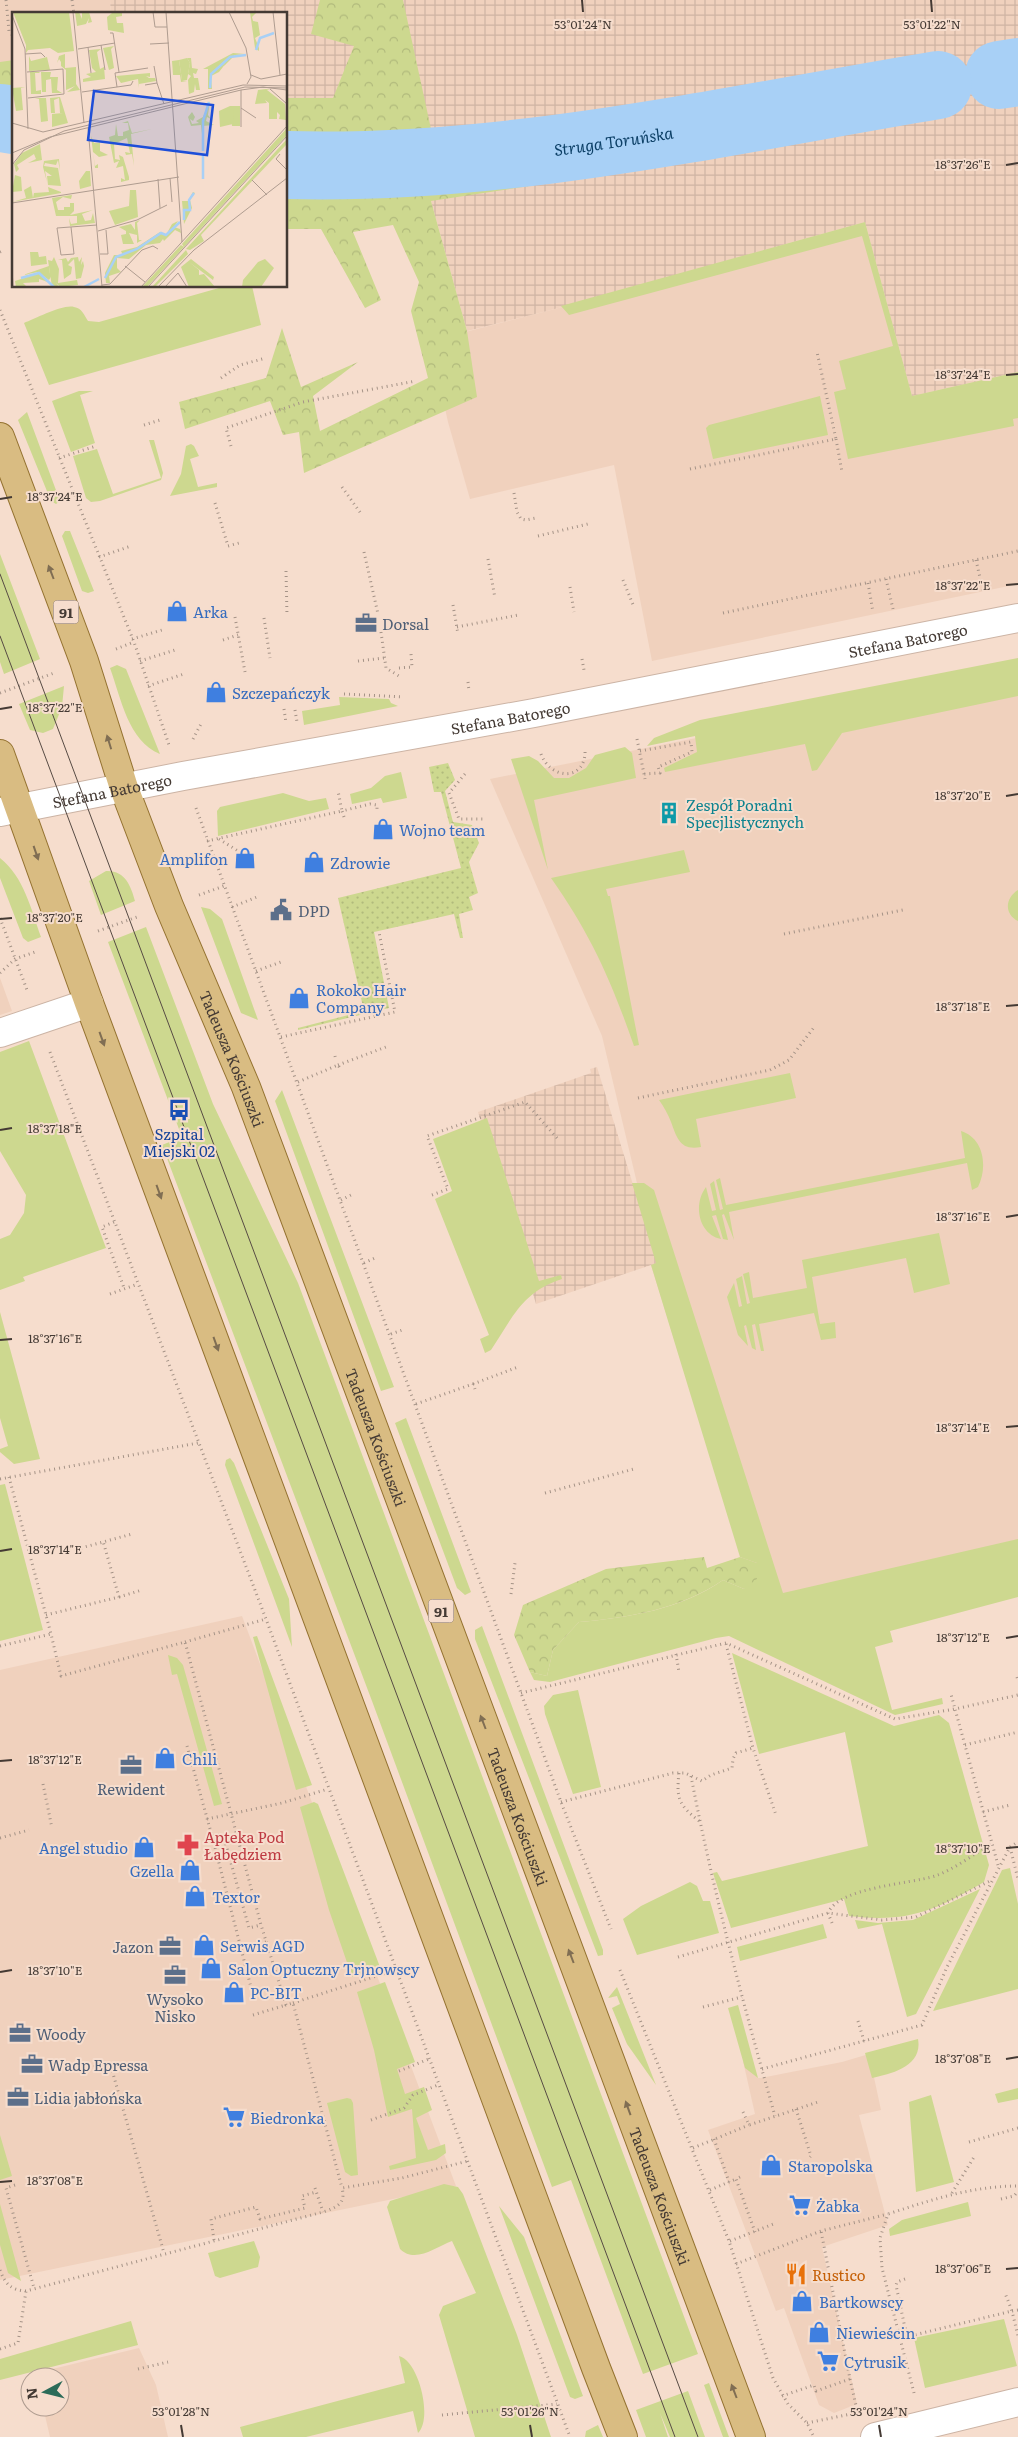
<svg xmlns="http://www.w3.org/2000/svg" width="1018" height="2437" font-family="Literata,serif">
	<style>
		.built { fill: #f0d1bd }
		.industrial { fill: url(#industrial-grid) }
		.grass { fill: #cdd88f }
		.forest { fill: url(#forest-crowns) }
		.garden { fill: url(#garden-dots) }
		.lines { fill: none; stroke-linecap: round; stroke-linejoin: round }
		.river { stroke: #a8d0f6; stroke-width: 68 }
		.minor-casing { stroke: #ccb4a5; stroke-width: 30 }
		.major-casing { stroke: #947230; stroke-width: 30 }
		.path { stroke: #a59387; stroke-width: 3; stroke-dasharray: 1 4; stroke-linecap: butt }
		.minor { stroke: #fff; stroke-width: 28 }
		.major { stroke: #d9bc82; stroke-width: 28 }
		.tram { stroke: #574b44; stroke-width: 1 }
		.oneway { fill: #806e53 }
		.ticks { fill: none; stroke: #443a34; stroke-width: 2 }
		.labels { text-anchor: middle; dominant-baseline: central; stroke-width: 4; stroke-linejoin: round; paint-order: stroke }
		.shield { fill: #f6ddcd; stroke: #796b62; stroke-width: 1 }
		.shield-label { font-size: 14px; font-weight: bold; fill: #443a34 }
		.shop-label { font-size: 15px; fill: #366cbe; stroke: #f6ddcd; text-anchor: start }
		.service-label { font-size: 15px; fill: #4e5e75; stroke: #f6ddcd; text-anchor: start }
		.street-label { font-size: 15px; fill: #443a34; stroke: #f6ddcd }
		.culture-label { font-size: 15px; fill: #0d838f; stroke: #f6ddcd; text-anchor: start }
		.transit-label { font-size: 15px; fill: #164399; stroke: #f6ddcd }
		.health-label { font-size: 15px; fill: #be3a42; stroke: #f6ddcd; text-anchor: start }
		.food-label { font-size: 15px; fill: #c56008; stroke: #f6ddcd; text-anchor: start }
		.water-label { font-size: 16px; font-style: italic; fill: #0d4067; stroke: #f6ddcd }
		.inset-river { fill: none; stroke: #a8d0f6; stroke-width: 2.5 }
		.inset-road { fill: none; stroke: #af9c90; stroke-width: 1 }
		.view { fill: #1d4ed8; fill-opacity: 0.15; stroke: #1d4ed8; stroke-width: 2.5 }
		.inset-edge { fill: none; stroke: #443a34; stroke-width: 2.5 }
		.ticks-label { font-size: 12px; text-anchor: middle; fill: #443a34; stroke: #f6ddcd; stroke-width: 4; stroke-linejoin: round; paint-order: stroke }
	</style>
	<defs>
		<pattern id="industrial-grid" width="8" height="8" patternUnits="userSpaceOnUse" patternTransform="scale(1.25)"><rect width="8" height="8" fill="#f0d1bd"/><path d="M0 4h8M4 0v8" fill="none" stroke="#cfb4a3"/></pattern>
		<pattern id="forest-crowns" width="20" height="18" patternUnits="userSpaceOnUse" patternTransform="scale(1.25)"><rect width="20" height="18" fill="#cdd88f"/><path d="M2 6a3 3 0 1 1 6 0M12 15a3 3 0 1 1 6 0" fill="none" stroke="#b1ba7c"/></pattern>
		<pattern id="garden-dots" width="8" height="8" patternUnits="userSpaceOnUse" patternTransform="scale(1.25)"><rect width="8" height="8" fill="#cdd88f"/><path d="M2 2h.1M6 6h.1" fill="none" stroke="#b1ba7c" stroke-width="1.8" stroke-linecap="round"/></pattern>
	</defs>
	<rect width="100%" height="100%" fill="#f6ddcd"/>
	<path class="built" d="M0 0H110L111 14H14V65H0Z
		M865 222 912 396 1018 372V584L652 661 614 465 470 499 448 422 430 341 551 310Z
		M1018 674V1545L761 1618 651 1265 656 1263 602 1036 490 779Z
		M0 978 12 1011 0 1015Z
		M242 1616 456 2186 0 2280V1670Z
		M869 2054 881 2110 859 2115 888 2225 822 2247 857 2404 834 2413 819 2405 784 2308 776 2311 708 2130 755 2114 743 2061 758 2078H761L842 2062Z
		M139 2348 156 2385 168 2437H50L43 2407H60V2377H37L36 2373Z"/>
	<path class="industrial" d="M110 0H1018V372L912 396 865 222 551 310 467 331 431 201 286 159V14H111Z
		M597 1067 657 1263 536 1304 478 1112 591 1073 590 1069Z"/>
	<path class="grass" d="M865 222 912 396 1018 372V418L1013 419 1014 426 848 459 834 392 846 389 839 361 893 346 862 236 569 315 561 306Z
		M226 286H252L261 325 49 385 24 323C35 319 63 304 74 307 82 308 84 315 88 321L99 322Z
		M79 391H93L80 395 95 443 71 452 52 401Z
		M820 396 828 435 713 459 706 428 709 425Z
		M27 412 60 501 56 504 51 501 18 420Z
		M149 440H154L163 473 161 480 100 501 91 502 86 498 73 456 97 449 113 494 161 478Z
		M191 444 194 446 199 456 190 459 198 487 217 483V487L170 496 181 474 186 446Z
		M65 531H70L94 591 88 593 82 591 62 536Z
		M0 554 40 659 4 674 0 662Z
		M1018 658V696L842 733 817 770 812 771 805 744 665 772 664 768 697 752 695 736 647 746 654 738 700 720Z
		M117 665 126 669 160 754C128 741 121 698 110 668Z
		M64 686 62 707 53 729 43 733 30 730 19 704Z
		M339 697 389 699 391 703 398 706 304 725 302 711 340 705Z
		M625 747 632 753 636 778 534 800 548 870 511 759 529 756 538 761 554 778H569L586 768 595 755Z
		M401 772 407 798 383 803 381 798 352 804 350 794 371 788 385 776Z
		M283 793 309 801 326 798 329 809 218 836 217 811 220 807Z
		M684 850 690 872 606 889 608 896H610L639 1045 634 1046C611 980 591 935 551 878Z
		M0 858C24 877 31 909 41 937L28 942 23 938 0 878Z
		M106 871C125 870 131 886 135 901L101 915 89 881Z
		M1018 890V921C1004 914 1005 898 1018 890Z
		M201 907 210 909 222 919 258 1020 241 1013Z
		M146 927 213 1104 298 1283 698 2354 643 2374 571 2180 552 2187 372 1701 162 1145 182 1137 108 942Z
		M29 1041 106 1248 23 1277 25 1281 0 1290V1239L10 1235 24 1213 26 1195 0 1151V1052Z
		M790 1073 796 1098 696 1119 701 1147C680 1151 677 1138 671 1122 668 1114 664 1107 659 1100Z
		M282 1090 394 1387 381 1391 275 1101Z
		M487 1118 539 1281 561 1275 562 1279C522 1292 513 1317 491 1350L485 1353 480 1339 489 1335 435 1199 452 1191 433 1139Z
		M961 1131C984 1138 988 1167 978 1187L972 1190 967 1163 729 1212 734 1240 724 1214 722 1215 728 1240 723 1239 716 1215 712 1216 721 1239C698 1234 693 1204 706 1187L712 1211 716 1210 710 1184 714 1181 720 1210 723 1209 716 1180 720 1178 726 1205 965 1158Z
		M632 1183H644L654 1190 783 1593 1018 1539V1597L890 1631 893 1642 875 1647 892 1710 942 1698 943 1704 895 1715 729 1636 716 1638 550 1682 534 1680 530 1672 547 1676 553 1650 579 1622C628 1618 682 1609 723 1580L744 1589 757 1563 740 1557 651 1265 656 1263Z
		M939 1233 950 1284 914 1293 906 1258 812 1277 820 1324 835 1322 836 1338 821 1340 814 1313 759 1324 764 1351H761L755 1324 752 1325 756 1350 752 1348 746 1325 744 1326 748 1346 738 1335 727 1297 734 1283 739 1307 742 1306 736 1279 742 1276 747 1304 750 1303 743 1274 749 1272 753 1298 807 1288 802 1260Z
		M0 1312 40 1459 14 1464 0 1452V1449L8 1446 0 1418Z
		M406 1418 471 1592 465 1595 457 1588 395 1423Z
		M230 1458 234 1463 289 1599 292 1647 225 1465 226 1460Z
		M5 1484 43 1630 0 1641V1485Z
		M482 1626 603 1950V1955L598 1956 475 1639V1630Z
		M257 1636 312 1785 296 1790 253 1637Z
		M732 1653 894 1726 939 1715 949 1723 989 1865 984 1882C935 1911 907 1923 849 1916L844 1899 731 1928 713 1873 717 1872 722 1881 868 1846 845 1732 759 1754Z
		M168 1655 177 1658 183 1665 222 1804 214 1806 177 1674 172 1675Z
		M578 1690 601 1787 573 1794 545 1714 544 1706 553 1695Z
		M314 1802 318 1804 380 1967 352 1977 329 1910 300 1807Z
		M1010 1868 1018 1904V1989L933 2011 1002 1870Z
		M690 1882 697 1886 703 1901H710L719 1933 637 1955 623 1919 641 1906Z
		M980 1889 916 2014 907 2017 882 1924 858 1929 855 1920 878 1923 913 1920Z
		M823 1924 827 1938 740 1961 737 1947Z
		M385 1982 415 2062 397 2069 405 2094 424 2087 432 2110 416 2118 428 2150 445 2144 446 2153 436 2160 390 2170 389 2166 416 2158 412 2109 388 2117 374 2050 357 1992Z
		M617 1987 656 2085 627 2044 612 2008 620 2004 617 1996 608 1998Z
		M738 2005 758 2078 745 2068 728 2008Z
		M918 2039C923 2066 892 2074 872 2078L865 2053Z
		M1018 2088V2099L998 2103 995 2094Z
		M931 2095 954 2182 916 2192 909 2102Z
		M347 2098 351 2099 353 2103 358 2175 351 2176 345 2172 327 2103Z
		M0 2135 12 2176 0 2180Z
		M444 2184 458 2187 463 2194 517 2335 551 2437H475L439 2315 443 2306 476 2293 452 2241C436 2247 415 2264 400 2249L387 2207 390 2201Z
		M968 2202 971 2216 890 2236 889 2229 902 2220Z
		M0 2204 21 2281 8 2273 0 2245Z
		M499 2206 524 2237 583 2396 575 2399 570 2397Z
		M254 2241 260 2257 258 2267 220 2278 215 2276 208 2253Z
		M1004 2319 1017 2366 925 2388 914 2338Z
		M131 2321 138 2345 0 2380V2359Z
		M399 2356C419 2361 433 2419 418 2433L413 2411 306 2437H243L240 2427 405 2383Z
		M709 2383 729 2437H723L704 2385Z
		M688 2391 705 2437H670L660 2413 668 2437H646L636 2410Z
		M598 2425 603 2437H585L586 2431Z"/>
	<path class="forest" d="M320 0H403L441 175 603 159 608 174 431 201 467 331 477 397 304 473 299 432 283 435 270 401 185 429 179 402 266 378 282 328 301 387 358 362 313 396 320 431 428 378 411 311 419 282 393 225 353 232 381 300 365 308 321 229H286V98H333L354 46 311 34Z
		M14 60V141L0 139V62Z
		M704 1557 707 1568 740 1557 757 1563V1579L744 1589 723 1580C681 1609 628 1618 579 1622L553 1650 547 1676 530 1672 514 1635 523 1605 606 1569Z"/>
	<path class="garden" d="M448 763 455 780 445 791 453 822 472 825 479 843 469 862 478 893 469 897 473 910 459 914 463 938H460L454 914 374 932 389 1008 298 1030V1028L364 1011 338 898 461 868 441 792H434L429 767Z"/>
	<g class="lines">
		<g class="river">
			<path d="M999 75 1018 72"/>
			<path d="M0 118 14 120"/>
			<path id="s1" d="M286 165C506 171 722 121 938 85"/>
		</g>
		<g class="minor-casing">
			<g id="minor">
				<path id="s2" d="M0 812 183 776 534 713 1018 618"/>
				<path d="M0 1033 89 1003"/>
				<path d="M875 2437 1018 2402"/>
			</g>
		</g>
		<g class="major-casing">
			<g id="major">
				<path id="s3" d="M0 437 84 661 124 788 169 906 246 1087 751 2437"/>
				<path d="M0 754 89 1003 596 2368 623 2437"/>
			</g>
		</g>
		<path class="path" d="M6 0 9 31 14 37
			M72 0 74 14
			M0 252 2 251
			M0 310 134 642 169 745
			M221 378 240 365 266 358
			M144 425 160 420
			M836 439 842 472
			M231 446 226 428 303 402 416 381
			M59 458 96 446
			M690 469 836 439 817 352
			M342 487 362 515
			M514 493 517 512 521 519 526 520 536 518
			M215 503 228 546 239 543
			M538 536 588 524
			M364 552 378 614
			M99 557 131 546
			M488 559 495 598
			M976 560 983 591
			M286 571 287 616
			M886 579 893 609
			M623 580 634 607
			M868 583 873 612
			M570 587 574 612
			M453 605 458 634
			M723 613 1018 551
			M235 617 245 672
			M264 618 270 658
			M457 627 518 615
			M381 632 386 668 399 676
			M132 639 162 630
			M223 640 238 635
			M116 649 134 642
			M582 659 584 670
			M140 661 175 650
			M358 661 384 658
			M399 668 412 667 411 654
			M468 682 469 691
			M148 686 184 674
			M0 693 54 673
			M344 694 403 697
			M284 709 286 723
			M295 710 297 722
			M193 739 202 722
			M637 739 645 779
			M640 751 691 742 692 752 658 767 660 773 644 774
			M541 754C551 781 587 781 585 749
			M465 774 449 793 459 819H484
			M196 808 561 1802 611 1929
			M344 817 342 811 370 804 377 805V809
			M219 839 238 851
			M207 841 342 811 338 791
			M199 895 224 886
			M232 907 257 897
			M0 918 27 990
			M98 931 137 917
			M784 934 903 910
			M256 971 281 962
			M0 973 15 959 35 952
			M281 1037 395 1012 379 932
			M50 1052 266 1619 570 2437
			M335 1056 336 1060
			M338 1065 386 1047
			M298 1082 338 1065 341 1070
			M638 1098 770 1070 789 1060 815 1026
			M432 1195 448 1189 427 1136 525 1102 558 1139
			M341 1200 353 1194
			M114 1222 102 1227 124 1288
			M364 1263 377 1257
			M110 1294 138 1284
			M391 1334 405 1329
			M473 1384 518 1367
			M416 1404 473 1384 475 1389
			M9 1477 51 1634
			M0 1479 198 1443
			M545 1493 634 1469
			M81 1548 132 1534
			M511 1594 515 1563
			M119 1597 142 1590
			M46 1615 119 1597 103 1541
			M185 1642 266 1619
			M726 1644 753 1748 776 1815
			M0 1646 51 1634 61 1676 185 1642 261 1925 286 2005 293 2003 342 2188
			M676 1654 679 1672
			M1017 1677 1018 1680
			M521 1693 726 1643 895 1719 955 1709 951 1694
			M965 1745 1018 1732
			M187 1746 212 1836
			M679 1773C676 1799 679 1805 699 1821
			M691 1776C713 1891 743 2003 775 2116
			M43 1784 52 1828
			M561 1802 673 1773H685L702 1781 711 1775 732 1768 733 1759 736 1753 753 1748
			M983 1812 1010 1805
			M207 1819 282 1803 328 1789
			M0 1838 29 1830
			M1010 1847 1018 1842
			M998 1865 955 1709 1018 1695
			M832 1923 828 1913C839 1887 910 1884 935 1876 955 1869 974 1854 992 1843
			M241 1949 266 1942
			M678 1957 828 1913 882 1920 916 1917 990 1881
			M620 1970 729 2241 773 2378 788 2404 807 2423 814 2437
			M254 1999 212 1836 223 1834 249 1928 261 1925
			M293 2003 395 1970
			M703 2007 742 1997
			M253 2015 286 2005
			M858 2021 864 2041
			M89 2068 110 2063 164 2253
			M762 2069 922 2025 947 1967 1010 1847 1018 1879
			M399 2071 429 2059
			M796 2109 811 2156 810 2157
			M743 2112 749 2125 818 2102
			M371 2120 404 2108 413 2095 438 2085
			M714 2139 729 2182
			M969 2142 1018 2128
			M693 2148 749 2125
			M740 2177 736 2179 755 2232
			M15 2185 6 2188 34 2288
			M315 2188 323 2212
			M710 2190 736 2179
			M952 2193 974 2157
			M1001 2199 1014 2196 1018 2191
			M214 2240 211 2219 256 2207 260 2219 305 2208 302 2196 316 2192
			M730 2241 776 2223
			M736 2264 821 2231 888 2214
			M0 2270C5 2284 11 2290 26 2291L323 2212C337 2207 346 2204 342 2188L402 2178 468 2161
			M905 2279 897 2282 896 2285 905 2328 902 2338 1012 2311 1005 2293
			M1018 2310 1012 2311 1018 2336
			M0 2349 18 2343 26 2291
			M138 2369 168 2362
			M850 2379 857 2410
			M914 2393 882 2268 880 2238 888 2214C931 2200 972 2186 1018 2186
			M782 2396 814 2385 816 2391 850 2379 821 2231
			M442 2415 557 2404
			M807 2423 851 2414"/>
		<use href="#minor" class="minor"/>
		<use href="#major" class="major"/>
		<path class="tram" d="M0 574 698 2437
			M0 636 675 2437"/>
	</g>
	<defs><path id="oneway-solid" d="M-6-.8H1V-3.2L6.5 0L1 3.2V.8H-6Z" transform="scale(1.25)"/></defs>
	<g class="oneway">
		<use href="#oneway-solid" transform="translate(51 572) rotate(-111)"/>
		<use href="#oneway-solid" transform="translate(109 742) rotate(-107)"/>
		<use href="#oneway-solid" transform="translate(36 853) rotate(71)"/>
		<use href="#oneway-solid" transform="translate(102 1039) rotate(70)"/>
		<use href="#oneway-solid" transform="translate(159 1192) rotate(70)"/>
		<use href="#oneway-solid" transform="translate(216 1344) rotate(70)"/>
		<use href="#oneway-solid" transform="translate(483 1722) rotate(-111)"/>
		<use href="#oneway-solid" transform="translate(571 1956) rotate(-111)"/>
		<use href="#oneway-solid" transform="translate(628 2108) rotate(-110)"/>
		<use href="#oneway-solid" transform="translate(734 2391) rotate(-111)"/>
	</g>
	<path class="ticks" d="M582 0 583 12M931 0 932 12M1006 165 1018 163M1006 375 1018 374M0 499 12 497M1006 585 1018 584M0 709 12 707M1006 796 1018 794M0 919 12 918M1006 1006 1018 1005M0 1130 12 1128M1006 1217 1018 1215M0 1340 12 1339M1006 1427 1018 1426M0 1551 12 1549M1006 1638 1018 1636M0 1761 12 1760M1006 1848 1018 1847M0 1972 12 1970M1006 2059 1018 2057M0 2182 12 2181M1006 2269 1018 2268M181 2425 183 2437M530 2425 532 2437M879 2425 881 2437"/>
	<defs>
		<g id="shop-bare" transform="scale(1.725)"><path d="M-5-2.5h2.3a2.7 3.5 0 0 1 5.4 0H5L5.5 6h-11ZM-1.5-2.5h3a1.5 2.3 0 0 0-3 0Z" fill="#3f7fe0" stroke="#f6ddcd" stroke-width="2.5" paint-order="stroke"/></g>
		<g id="office-bare" transform="scale(1.725)"><path d="M-6-3h4V-5.5h4V-3h4V5H-6ZM-1-4.5V-3h2v-1.5ZM-6 0V1H6V0Z" fill="#5c6f8a" stroke="#f6ddcd" stroke-width="2.5" paint-order="stroke"/></g>
		<g id="building-bare" transform="scale(1.725)"><path d="M-4-6H4V6H1V3H-1V6H-4ZM-2.5-4.3h1.7v1.8h-1.7ZM.8-4.3h1.7v1.8H.8ZM-2.5-1h1.7V.8h-1.7ZM.8-1h1.7V.8H.8Z" fill="#0f9aa8" stroke="#f6ddcd" stroke-width="2.5" paint-order="stroke"/></g>
		<g id="civic-bare" transform="scale(1.725)"><path d="M-.6-6.5H3V-4.5H.6V-3L4-1V1h2V6H-6V1h2V-1L-.6-3ZM-1.2 2.5V6h2.4V2.5Z" fill="#5c6f8a" stroke="#f6ddcd" stroke-width="2.5" paint-order="stroke"/></g>
		<g id="bus-bare" transform="scale(1.725)"><path d="M-5-6H5V4H4V6H2V4H-2V6H-4V4H-5ZM-3.5-4V0h7V-4ZM-3.5 1.2v1.5H-2V1.2ZM2 1.2v1.5H3.5V1.2Z" fill="#1a4fb4" stroke="#f6ddcd" stroke-width="2.5" paint-order="stroke"/></g>
		<g id="pharmacy-bare" transform="scale(1.725)"><path d="M-2-6h4v4h4v4h-4v4h-4v-4h-4v-4h4Z" fill="#e0444e" stroke="#f6ddcd" stroke-width="2.5" paint-order="stroke"/></g>
		<g id="supermarket-bare" transform="scale(1.725)"><path d="M-6-5.5h2.5l.6 2H6L4.5 2H-2.5L-4.4-4H-6ZM-1.5 3.2a1.3 1.3 0 1 0 .1 0ZM3 3.2a1.3 1.3 0 1 0 .1 0Z" fill="#3f7fe0" stroke="#f6ddcd" stroke-width="2.5" paint-order="stroke"/></g>
		<g id="restaurant-bare" transform="scale(1.725)"><path d="M-5-6h1v4h1v-4h1v4h1v-4h1v5L-1.5 .5V6h-2V.5L-5-1ZM5-6V6H3V1.5H1.5Q1.5-4 5-6Z" fill="#e8710a" stroke="#f6ddcd" stroke-width="2.5" paint-order="stroke"/></g>
	</defs>
	<g fill-rule="evenodd">
		<use href="#shop-bare" x="177" y="611"/>
		<use href="#office-bare" x="366" y="623"/>
		<use href="#shop-bare" x="216" y="692"/>
		<use href="#building-bare" x="669" y="813"/>
		<use href="#shop-bare" x="383" y="829"/>
		<use href="#shop-bare" x="245" y="858"/>
		<use href="#shop-bare" x="314" y="862"/>
		<use href="#civic-bare" x="281" y="910"/>
		<use href="#shop-bare" x="299" y="998"/>
		<use href="#bus-bare" x="179" y="1110"/>
		<use href="#shop-bare" x="165" y="1758"/>
		<use href="#office-bare" x="131" y="1765"/>
		<use href="#pharmacy-bare" x="188" y="1845"/>
		<use href="#shop-bare" x="144" y="1847"/>
		<use href="#shop-bare" x="190" y="1870"/>
		<use href="#shop-bare" x="195" y="1896"/>
		<use href="#shop-bare" x="204" y="1945"/>
		<use href="#office-bare" x="170" y="1946"/>
		<use href="#shop-bare" x="211" y="1968"/>
		<use href="#office-bare" x="175" y="1975"/>
		<use href="#shop-bare" x="234" y="1992"/>
		<use href="#office-bare" x="20" y="2033"/>
		<use href="#office-bare" x="32" y="2064"/>
		<use href="#office-bare" x="18" y="2097"/>
		<use href="#supermarket-bare" x="234" y="2117"/>
		<use href="#shop-bare" x="771" y="2165"/>
		<use href="#supermarket-bare" x="800" y="2205"/>
		<use href="#restaurant-bare" x="796" y="2274"/>
		<use href="#shop-bare" x="802" y="2301"/>
		<use href="#shop-bare" x="819" y="2332"/>
		<use href="#supermarket-bare" x="828" y="2361"/>
	</g>
	<g class="labels">
		<g class="shield">
			<rect x="53.5" y="600.5" width="25" height="23" rx="4"/>
			<rect x="428.5" y="1599.5" width="25" height="23" rx="4"/>
		</g>
		<g class="shield-label">
			<text x="66" y="612">91</text>
			<text x="441" y="1611">91</text>
		</g>
		<g class="shop-label">
			<text x="193" y="611">Arka</text>
			<text x="232" y="692">Szczepańczyk</text>
			<text x="399" y="829">Wojno team</text>
			<text x="228" y="858" text-anchor="end">Amplifon</text>
			<text x="330" y="862">Zdrowie</text>
			<text x="316" y="989">Rokoko Hair<tspan x="316" dy="17">Company</tspan></text>
			<text x="182" y="1758">Chili</text>
			<text x="128" y="1847" text-anchor="end">Angel studio</text>
			<text x="174" y="1870" text-anchor="end">Gzella</text>
			<text x="212" y="1896">Textor</text>
			<text x="220" y="1945">Serwis AGD</text>
			<text x="228" y="1968">Salon Optuczny Trjnowscy</text>
			<text x="250" y="1992">PC-BIT</text>
			<text x="250" y="2117">Biedronka</text>
			<text x="788" y="2165">Staropolska</text>
			<text x="816" y="2205">Żabka</text>
			<text x="819" y="2301">Bartkowscy</text>
			<text x="836" y="2332">Niewieścin</text>
			<text x="844" y="2361">Cytrusik</text>
		</g>
		<g class="service-label">
			<text x="382" y="623">Dorsal</text>
			<text x="298" y="910">DPD</text>
			<text x="131" y="1788" text-anchor="middle">Rewident</text>
			<text x="154" y="1946" text-anchor="end">Jazon</text>
			<text x="175" y="1998" text-anchor="middle">Wysoko<tspan x="175" dy="17">Nisko</tspan></text>
			<text x="36" y="2033">Woody</text>
			<text x="48" y="2064">Wadp Epressa</text>
			<text x="34" y="2097">Lidia jabłońska</text>
		</g>
		<g class="street-label">
			<text stroke="none"><textPath href="#s2" startOffset="924">Stefana Batorego</textPath></text>
			<text stroke="none"><textPath href="#s2" startOffset="519">Stefana Batorego</textPath></text>
			<text stroke="none"><textPath href="#s2" startOffset="114">Stefana Batorego</textPath></text>
			<text stroke="none"><textPath href="#s3" startOffset="664">Tadeusza Kościuszki</textPath></text>
			<text stroke="none"><textPath href="#s3" startOffset="1069">Tadeusza Kościuszki</textPath></text>
			<text stroke="none"><textPath href="#s3" startOffset="1474">Tadeusza Kościuszki</textPath></text>
			<text stroke="none"><textPath href="#s3" startOffset="1879">Tadeusza Kościuszki</textPath></text>
		</g>
		<g class="culture-label">
			<text x="686" y="804">Zespół Poradni<tspan x="686" dy="17">Specjlistycznych</tspan></text>
		</g>
		<g class="transit-label">
			<text x="179" y="1133">Szpital<tspan x="179" dy="17">Miejski 02</tspan></text>
		</g>
		<g class="health-label">
			<text x="204" y="1836">Apteka Pod<tspan x="204" dy="17">Łabędziem</tspan></text>
		</g>
		<g class="food-label">
			<text x="812" y="2274">Rustico</text>
		</g>
		<g class="water-label">
			<text stroke="none"><textPath href="#s1" startOffset="329">Struga Toruńska</textPath></text>
		</g>
	</g>
	<g transform="translate(12 12)">
		<rect width="275" height="275" fill="#f6ddcd"/>
		<path d="M1 0H57L62 39 46 41 38 36 16 38 14 41V33ZM63 0H67L70 7V0H77L80 10 76 11 77 6 74 12 65 14ZM92 0H110V4L104 5 105 11H111L112 21 96 18 95 5 100 1ZM238 0H245L240 5 241 9 246 10 248 23 243 26 247 36V39L243 36ZM102 34 99 37 102 56 97 58 91 36ZM89 37 85 40 88 57 92 55 93 67 71 70V67L79 65 74 62 84 60 80 56 77 38ZM221 41 233 42 223 43 212 54 215 47 204 57H191ZM53 42V56L64 55V72L68 78 55 80 63 74 54 78V58L49 54 45 56 49 54V50L47 47 45 51 47 44ZM17 44 19 49 35 45 38 58 17 59ZM175 46 178 51 175 68H170L167 48ZM18 60H27L28 61H23L24 79 29 78V82H19ZM29 60H39L38 65H46L45 78 50 81H40L39 67 34 68V80H30ZM138 61V65L134 64 137 66H143L144 69 127 72V76L126 67 109 71 104 64ZM13 75 9 76 11 98 4 99 0 76ZM246 78 254 77 259 78H255L273 92 274 108 267 107 268 103 265 100V107H257V91L253 88 255 91 243 92ZM48 85 56 111 40 115V102L51 101H48L47 86 42 88 43 101H39L38 86ZM23 86H37H34L36 109 29 110 27 87ZM218 94H228V114H220ZM116 109 120 121 140 117 119 122 122 154 120 142 114 143 113 140 118 141 115 126 102 132 103 147 108 148 107 143 111 145 117 165V168L109 170V166L113 168 111 154 104 156 107 149 102 151 97 125 103 123 104 112 106 124H111V120L117 118 116 111H110ZM275 116V123L172 235 170 232ZM79 124 82 131H88V139L96 143 87 145 81 140 83 154 86 152V156H83ZM275 127 274 133 189 223 192 229 178 238 174 237ZM28 132 30 148 16 151 24 147 22 142 5 153 7 157 4 160 2 152 10 141ZM47 147 48 159 46 148 44 153 33 151 32 154 46 156 49 174 36 173 35 164H40L33 159 35 170 31 155 32 149ZM74 159H78L79 174 68 177 67 169ZM19 174 21 186 22 181 37 180 36 175 49 180V181L0 190 14 186 12 178ZM118 178H124L126 205 103 213 97 199 117 194ZM60 183 59 187 51 185 44 190 46 198H52V195H58V191H62V199L58 203 81 198 70 202 73 209 79 208 81 201 83 211 58 214 57 206 59 212 65 211V204H44L40 186ZM128 208 125 211 127 228H130L125 231V223L117 221 122 232H111L109 223 114 222V219L107 215 119 212 123 218V210ZM169 233 172 235 135 275H130ZM174 238 176 242 143 275H140ZM18 240H26L27 245 34 244 35 252 19 254ZM66 245 67 250 70 245 69 253 71 249 72 254 69 266 64 267 62 247 56 253 60 255 59 262 52 267 50 248H46L54 246 56 250 59 246ZM179 247 202 265 201 268 177 250 187 258V263L192 262 203 275H177L169 255ZM253 247 262 256 249 275H230L231 268 246 250ZM37 254 38 262 39 256 41 261 37 268 26 260 11 263ZM27 261 36 270 27 267V270L11 271 15 275 21 274 16 275H4L3 269Z" fill="#cdd88f"/>
		<path d="M175 46H179L180 56 186 57 184 62 181 61 182 66H186L188 78H184L183 72 182 80 177 82 176 68 179 64 176 62 178 51ZM218 46 207 60 199 64 200 77H196V57H206ZM167 48 170 68 175 69 169 70 168 63H161L160 49ZM198 89 196 103 199 107 195 105 194 109 202 113 190 114 189 122V113L179 114 176 105 180 100 183 105 181 109 178 107 180 112 187 111 184 109 191 105ZM218 94 222 99 221 112 208 115 207 99ZM181 180 183 181 178 188 180 196 172 212 170 189H176ZM166 209 162 215 168 217 169 221 163 218 152 229 151 227 148 231 134 233 117 247 105 246V256L109 260 97 264 98 271H94L93 261 102 243H111L109 239 125 235 148 220 154 223 160 212ZM42 245 47 257 46 271 65 268 66 273 48 275 44 271 47 275H40L36 248 40 249Z" fill="#cdd88f"/>
		<path d="M3 163 9 165 10 179 0 180Z" fill="#cdd88f"/>
		<path class="inset-river" d="M244 38 248 26 262 21M198 76 199 62 218 45 234 43M191 139V109L197 90M191 167V142M172 208V198H178L177 188 182 181M9 266 27 261 42 275M93 266 104 245 125 237 149 221 154 223 168 210M72 275 87 267"/>
		<path class="inset-road" d="M61 0 72 111M141 0 143 15H155M154 0 170 230M217 0 234 36 239 65 235 72M261 0 268 63M0 3 13 37 16 117M98 21H101L107 60M138 32 157 31M89 33 93 58M76 35 79 61M66 37 103 31M13 42 29 41 33 45M142 54 145 71M15 60 51 57M239 63 249 67 275 62M133 73 145 71 152 92M105 75 119 73 121 69M258 77 275 92M229 78V115M70 80 105 75 103 61 136 56M16 86 52 82 51 57M229 96 244 106M0 111 31 120 231 73 275 74M76 116 90 275M0 141 38 125 229 78 251 75 275 78M268 142 264 147 275 158M0 153 12 138 52 119 233 75 275 76M158 166 160 190M146 167 148 196M240 168 255 183M0 191 167 165M59 215 62 242 49 243 45 216 85 213M86 219 125 208 155 193M88 242H96L94 218M113 254 133 270M0 256 1 275M90 273 98 272 130 238 141 234 146 237M129 275 275 114M136 275 275 124M146 275 182 238 275 166M153 275 166 261 175 275"/>
		<path class="view" d="M82 79 201 93 195 143 76 128Z"/>
		<rect width="275" height="275" class="inset-edge"/>
	</g>
	<g class="ticks-label">
		<text x="583" y="29">53°01'24"N</text>
		<text x="932" y="29">53°01'22"N</text>
		<text x="963" y="169">18°37'26"E</text>
		<text x="963" y="379">18°37'24"E</text>
		<text x="55" y="501">18°37'24"E</text>
		<text x="963" y="590">18°37'22"E</text>
		<text x="55" y="712">18°37'22"E</text>
		<text x="963" y="800">18°37'20"E</text>
		<text x="55" y="922">18°37'20"E</text>
		<text x="963" y="1011">18°37'18"E</text>
		<text x="55" y="1133">18°37'18"E</text>
		<text x="963" y="1221">18°37'16"E</text>
		<text x="55" y="1343">18°37'16"E</text>
		<text x="963" y="1432">18°37'14"E</text>
		<text x="55" y="1554">18°37'14"E</text>
		<text x="963" y="1642">18°37'12"E</text>
		<text x="55" y="1764">18°37'12"E</text>
		<text x="963" y="1853">18°37'10"E</text>
		<text x="55" y="1975">18°37'10"E</text>
		<text x="963" y="2063">18°37'08"E</text>
		<text x="55" y="2185">18°37'08"E</text>
		<text x="963" y="2273">18°37'06"E</text>
		<text x="181" y="2416">53°01'28"N</text>
		<text x="530" y="2416">53°01'26"N</text>
		<text x="879" y="2416">53°01'24"N</text>
	</g>
	<g transform="translate(45 2392) rotate(263)"><circle r="24" fill="#f6ddcd" stroke="#af9c90"/>
	<path d="M0-4L9 19L0 12L-9 19Z" fill="#2c6b58"/>
	<text y="-8" font-size="14" font-weight="bold" text-anchor="middle" fill="#443a34">N</text>
	</g>
</svg>
